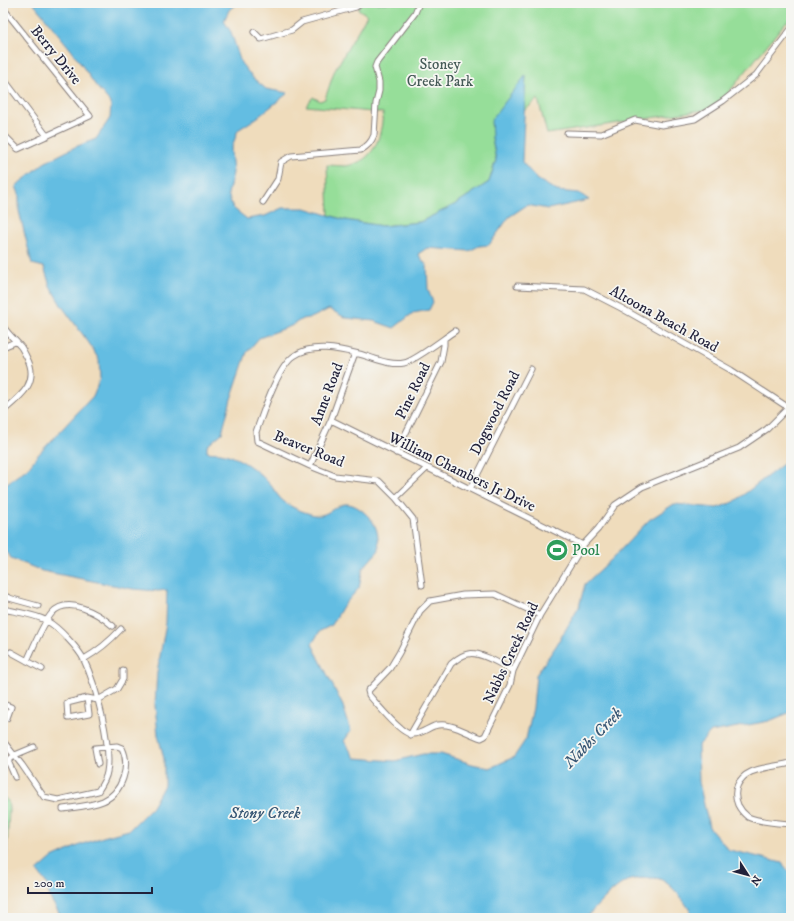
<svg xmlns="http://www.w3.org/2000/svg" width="794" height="921" font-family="'IM FELL DW Pica',serif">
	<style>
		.green { fill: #96de99; stroke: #5c806a }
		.water { fill: #64bde2; stroke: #43708e }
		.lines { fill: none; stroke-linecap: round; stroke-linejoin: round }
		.minor-casing { stroke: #887f7c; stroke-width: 7 }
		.minor { stroke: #fff; stroke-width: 5 }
		.labels { text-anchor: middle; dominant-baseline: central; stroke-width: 3.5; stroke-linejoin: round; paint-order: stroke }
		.street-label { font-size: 15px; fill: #22223b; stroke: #f6f6f2 }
		.park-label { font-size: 15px; fill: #455a57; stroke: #f6f6f2 }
		.leisure-label { font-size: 15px; fill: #27864d; stroke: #f6f6f2; text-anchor: start }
		.water-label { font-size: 16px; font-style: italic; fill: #395875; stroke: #f6f6f2 }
	</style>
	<rect width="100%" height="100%" fill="#f6f6f2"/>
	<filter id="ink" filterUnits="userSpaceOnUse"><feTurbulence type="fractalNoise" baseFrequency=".025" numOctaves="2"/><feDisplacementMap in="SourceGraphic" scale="8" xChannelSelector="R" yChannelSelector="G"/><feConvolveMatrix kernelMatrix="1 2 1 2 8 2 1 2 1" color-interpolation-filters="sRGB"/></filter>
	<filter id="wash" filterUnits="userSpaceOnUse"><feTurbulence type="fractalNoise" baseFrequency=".012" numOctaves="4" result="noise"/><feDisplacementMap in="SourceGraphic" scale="16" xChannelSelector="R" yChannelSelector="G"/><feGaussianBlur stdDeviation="0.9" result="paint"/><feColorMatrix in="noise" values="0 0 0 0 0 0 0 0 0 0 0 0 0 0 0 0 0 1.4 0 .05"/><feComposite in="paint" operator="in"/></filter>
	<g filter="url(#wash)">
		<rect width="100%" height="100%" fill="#efdcbc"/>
		<path class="green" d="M330 3H791V19L785 23 716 108 547 134 538 99 523 112 526 76 492 138 496 160 489 182 454 205 420 222 382 226 345 220 329 215 327 165C333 165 340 166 346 166 375 161 381 138 383 113L306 106 313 97 320 101 325 99 334 72 367 15 358 9 360 6Z
			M3 796 8 801 9 809 5 889H3Z"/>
		<path class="water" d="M33 3H237L229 10 224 21 231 32 241 63 253 78 266 89 288 93 258 117 238 130 231 150 233 173 228 194 233 208 247 219 265 216 282 208H305L345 220 382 226 420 222 454 205 489 182 496 160 492 138 491 120 526 75 522 162 537 179 557 191 579 193 589 200 548 209 527 205 509 217 489 245 479 246 469 251 427 248 418 254 427 266 428 290 433 302 429 310 413 313 394 328 374 321 346 318 329 309 313 317 302 319 291 326 259 338 247 352 231 399 222 433 207 446V452C212 453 219 452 225 454 240 458 257 470 268 482 273 487 276 494 281 499 289 507 303 512 314 515 334 519 339 489 366 514 378 525 378 534 379 550L363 568 359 588 343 606 332 625 320 631 312 644 343 706 351 731 344 741 355 758 395 761 423 754H441L472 764 490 768 514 757 526 739 533 708 536 675 556 646 579 607 585 584 612 559 649 520 674 504 717 508 734 502 791 458V712L769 721 711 732 698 746 699 782 709 827 729 850 751 855 782 863 791 874V918H694C688 906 674 885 660 879 655 877 636 878 630 880 616 884 596 907 586 918H62L50 898 47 884 37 871 52 858 80 845 103 837 129 830 152 807 164 785V759L158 735 155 706 157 672 166 623 167 590 158 591 133 589 42 571 11 558 3 549V486L28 468 37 456 93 396 100 379 99 360 89 343 61 305 50 286 44 267 32 264 19 211V194L16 186 44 163 75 147 96 139 110 118 111 103 96 86 72 51Z"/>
	</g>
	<g filter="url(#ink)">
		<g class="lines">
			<g class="minor-casing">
				<path id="minor" d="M3 8 90 116 18 149 3 134
					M254 32 261 39 292 30 302 22 356 7 362 3
					M3 78 47 136
					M567 133 601 134 635 120 662 125 695 119 723 101 756 75 791 29
					M263 202 278 179 281 162 291 156 361 150C367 146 371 143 374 135L376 103 379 91V82L375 67 377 62 415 13 419 3
					M517 286 584 289 621 308 731 370 789 408
					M3 326C8 334 15 340 21 347 23 350 25 354 27 358 40 383 20 397 3 411
					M3 347 15 342
					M331 420 583 545
					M396 453 441 362 444 345V339
					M310 466 331 420 355 353
					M470 489 531 369
					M396 498 427 468
					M422 585 413 519 396 498 379 481 335 476 310 466 257 441 256 432C263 413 277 368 294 356 312 343 339 349 359 354 372 357 389 366 404 363 415 361 444 338 455 331
					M3 595 9 598 38 606
					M3 609C16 612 35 614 47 621 58 627 79 649 84 660 96 685 112 746 107 772 106 779 102 785 98 791L58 800 44 797 22 765 3 741
					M540 615 495 594 463 595 430 601 420 611 399 653 390 668 368 691 369 695C376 703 401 734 411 734 420 735 426 729 434 726 450 721 466 733 481 738L485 736 510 685 513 671 540 615 583 545 598 529 615 505 642 487 739 448 767 429 791 405
					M11 652 42 669
					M84 659C98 651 110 641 121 629
					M27 661C33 648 43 623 52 613 68 595 99 614 113 626
					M87 698 89 714 68 718 67 703 87 698 98 700 117 689 123 679V671
					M3 704 11 707 7 718 3 717
					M410 735 451 664C456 660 461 655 468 654 480 651 502 665 513 671
					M3 757 4 758
					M791 763C779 766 762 767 751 772 738 778 732 791 738 805 740 809 744 814 748 817 758 822 779 823 791 824
					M15 777 8 761 15 755 34 747
					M63 809C76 807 91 806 103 801 122 793 131 766 122 748L117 746 95 748 98 764"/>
			</g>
			<use href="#minor" class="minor"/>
		</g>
	</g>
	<defs>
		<g id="stadium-disc" transform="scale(1.15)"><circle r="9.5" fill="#2e9e5b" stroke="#f6f6f2"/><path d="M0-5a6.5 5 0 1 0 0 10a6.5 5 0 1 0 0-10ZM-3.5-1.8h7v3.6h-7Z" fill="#fff"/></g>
	</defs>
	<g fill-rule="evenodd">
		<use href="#stadium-disc" x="557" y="550"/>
	</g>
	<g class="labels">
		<g class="street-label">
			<text transform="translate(56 55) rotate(51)">Berry Drive</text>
			<text transform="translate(664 319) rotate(29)">Altoona Beach Road</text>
			<text transform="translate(413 391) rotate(-64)">Pine Road</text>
			<text transform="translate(327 394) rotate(-69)">Anne Road</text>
			<text transform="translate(495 413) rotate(-63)">Dogwood Road</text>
			<text transform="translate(309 449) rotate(22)">Beaver Road</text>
			<text transform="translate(462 472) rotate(26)">William Chambers Jr Drive</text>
			<text transform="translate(511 653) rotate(-65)">Nabbs Creek Road</text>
		</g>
		<g class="park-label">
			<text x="440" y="64">Stoney<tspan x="440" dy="17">Creek Park</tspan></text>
		</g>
		<g class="leisure-label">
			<text x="572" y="550">Pool</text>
		</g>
		<g class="water-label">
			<text transform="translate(593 738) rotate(-46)">Nabbs Creek</text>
			<text x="265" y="813">Stony Creek</text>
		</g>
	</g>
	<rect width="794" height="921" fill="none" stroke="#f6f6f2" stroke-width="16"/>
	<g transform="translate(748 875) rotate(126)" stroke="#f6f6f2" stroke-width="3" paint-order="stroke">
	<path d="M0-3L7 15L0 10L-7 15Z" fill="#22223b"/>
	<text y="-6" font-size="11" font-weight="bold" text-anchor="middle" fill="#22223b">N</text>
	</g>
	<path d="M28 887v6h124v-6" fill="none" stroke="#22223b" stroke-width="2"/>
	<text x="34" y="887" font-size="12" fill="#22223b" stroke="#f6f6f2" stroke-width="3" paint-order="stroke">200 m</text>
</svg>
